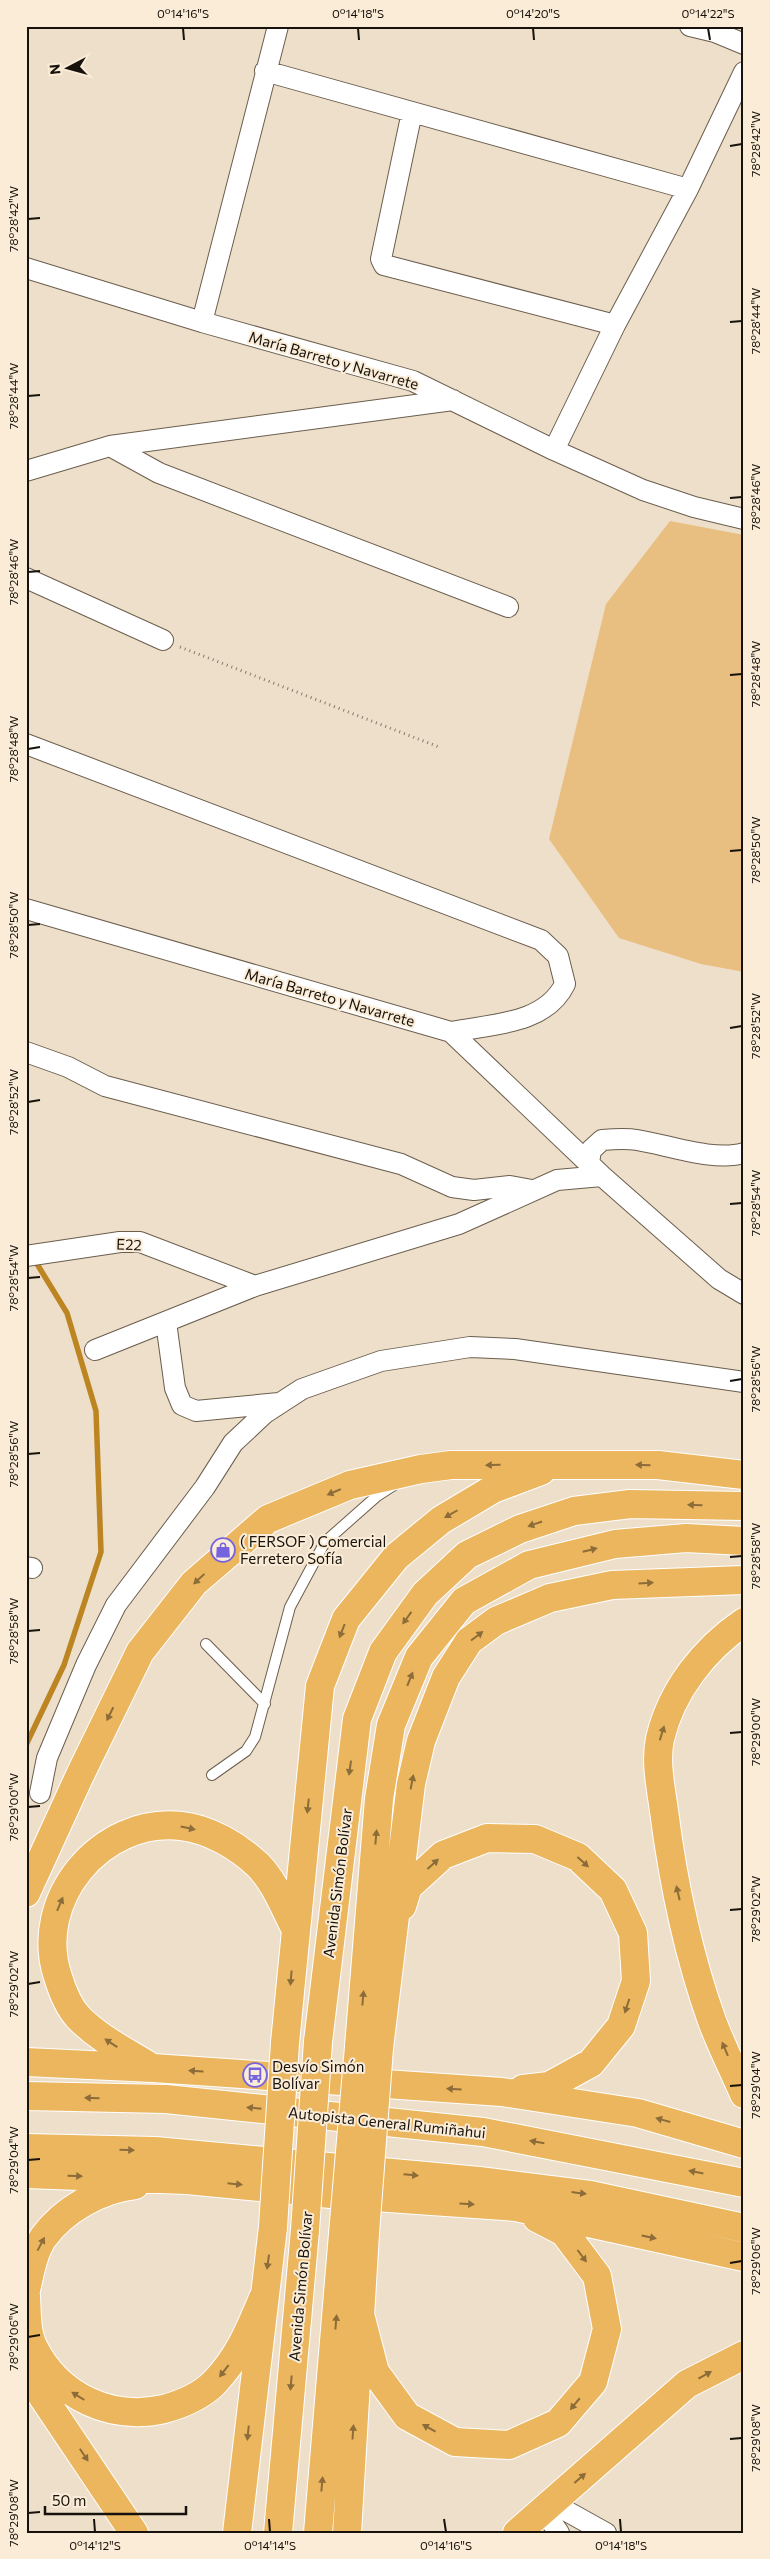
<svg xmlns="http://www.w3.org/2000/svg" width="770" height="2559" font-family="Commissioner,sans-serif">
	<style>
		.green { fill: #e9bf81 }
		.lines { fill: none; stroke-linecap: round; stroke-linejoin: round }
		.stream { stroke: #bd8521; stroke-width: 5.5 }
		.service-casing { stroke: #6b5e4d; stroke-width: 12 }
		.minor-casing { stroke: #6b5e4d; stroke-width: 22 }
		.trunk-casing { stroke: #fff; stroke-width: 30 }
		.path { stroke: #857b6d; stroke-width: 3; stroke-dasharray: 1 4; stroke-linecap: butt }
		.service { stroke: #fff; stroke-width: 10 }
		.minor { stroke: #fff; stroke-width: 20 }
		.trunk { stroke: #ebb65e; stroke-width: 28 }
		.trunk-bridge-casing { stroke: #fff; stroke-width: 30; stroke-linecap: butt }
		.trunk-bridge { stroke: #ebb65e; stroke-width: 28 }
		.oneway { fill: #8c6c39 }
		.ticks { fill: none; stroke: #17120b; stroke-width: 2 }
		.labels { text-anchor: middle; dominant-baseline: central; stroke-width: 4; stroke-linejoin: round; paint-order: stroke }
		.street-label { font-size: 15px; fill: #17120b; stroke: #fbecd8 }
		.poi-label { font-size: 15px; fill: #17120b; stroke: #fbecd8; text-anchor: start }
		.neatline { fill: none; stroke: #17120b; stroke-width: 2 }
		.ticks-label { font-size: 12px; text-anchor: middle; fill: #17120b }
	</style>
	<rect width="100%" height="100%" fill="#eedfcb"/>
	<path class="green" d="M670 521 744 535V972L701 964 619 938 549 839 606 604Z"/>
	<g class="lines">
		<path class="stream" d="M26 1745 64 1665 101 1552 96 1411 67 1313 34 1259"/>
		<g class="service-casing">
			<path id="service" d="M206 1644 265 1704
				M212 1775 246 1751 255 1737 290 1607 325 1542 377 1496 394 1485"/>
		</g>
		<g class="minor-casing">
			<path id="minor" d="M690 26 715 32 744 44
				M265 71 688 189
				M412 112 381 259 384 265 615 325
				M26 268 202 322 413 381 554 450 643 490 694 507 744 519
				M202 322 278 26
				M110 446 159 473 508 607
				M554 450 615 325 688 189 744 72
				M26 471 110 446 453 400
				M26 578 163 640
				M26 744 541 940 558 956 565 984C545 1025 491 1024 451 1032
				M26 909 451 1032 602 1176 719 1279 744 1294
				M26 1052 68 1067 105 1086 401 1164 452 1187 474 1190 510 1186 532 1190
				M589 1163 591 1150 602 1140C613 1139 626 1138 637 1140 668 1145 714 1162 744 1153
				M26 1256 120 1242H140L255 1286
				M166 1322 175 1388 182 1405 196 1411 279 1403
				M95 1350 255 1286 459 1224 557 1180 602 1176
				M26 1567 32 1568
				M40 1793 47 1758 86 1665 116 1605 205 1487 233 1443 265 1413 302 1389 381 1361 470 1347 515 1349 744 1382
				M552 2503 606 2533
				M543 2510 559 2533"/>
		</g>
		<g class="trunk-casing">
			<path id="trunk" d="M744 1622C704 1649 671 1691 660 1739 655 1762 661 1788 664 1811 673 1881 688 1954 712 2021 721 2045 733 2069 744 2094
				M26 1893 80 1775 140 1652 194 1583 268 1519 350 1485 421 1469 451 1465H658L744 1475
				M402 1906 408 1887 443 1855 487 1838 535 1839 578 1857 613 1890 633 1933 636 1981 621 2026 591 2063 549 2086 523 2089
				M318 2042 357 1719 383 1652 425 1594 467 1555 520 1529 574 1511 630 1504 744 1506
				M285 2043 320 1686 346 1619 396 1557 441 1520 493 1489 541 1471
				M359 2047 379 1799 391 1725 419 1657 464 1601 529 1565 615 1544 686 1538 744 1541
				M379 2048 411 1784 421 1741 446 1677 469 1641 496 1621 550 1598 612 1585 744 1580
				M26 2062 153 2068 502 2092 638 2113 744 2144
				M149 2066C125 2051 98 2038 78 2017 68 2006 62 1990 58 1977 32 1900 101 1817 181 1826 209 1829 238 1846 258 1865 275 1882 285 1909 296 1930
				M26 2096 166 2099 483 2132 744 2183
				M26 2148 155 2151 479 2181 590 2195 744 2228
				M26 2174 187 2180 331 2194 516 2207 744 2257
				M26 2290C30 2273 33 2253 43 2238 63 2210 100 2189 135 2185
				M26 2296C27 2313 26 2333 34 2348 59 2397 111 2421 164 2409 182 2404 201 2396 214 2383 239 2357 250 2329 263 2298
				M361 2318 375 2372 407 2416 455 2442 509 2445 558 2423 593 2382 607 2329 597 2276 564 2232 537 2218
				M26 2372 134 2533
				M237 2533 273 2227
				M278 2533 305 2230
				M318 2533 343 2234
				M347 2533 365 2233
				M517 2533 687 2384 744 2355"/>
		</g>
		<path class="path" d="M180 647 439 747"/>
		<use href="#service" class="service"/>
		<use href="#minor" class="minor"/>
		<use href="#trunk" class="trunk"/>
		<g class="trunk-bridge-casing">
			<path id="trunk-bridge" d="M273 2227 285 2043
				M305 2230 318 2042
				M365 2233 379 2048
				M343 2234 359 2047"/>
		</g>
		<use href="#trunk-bridge" class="trunk-bridge"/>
	</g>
	<defs><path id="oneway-solid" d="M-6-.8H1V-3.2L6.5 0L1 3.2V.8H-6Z" transform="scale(1.25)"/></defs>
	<g class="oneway">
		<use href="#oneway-solid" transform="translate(493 1465) rotate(179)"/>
		<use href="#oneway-solid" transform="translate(643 1465) rotate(-179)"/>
		<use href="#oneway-solid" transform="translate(334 1492) rotate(157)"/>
		<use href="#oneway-solid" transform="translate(695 1505) rotate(-178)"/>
		<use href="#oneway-solid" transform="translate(451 1514) rotate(150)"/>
		<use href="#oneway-solid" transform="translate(535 1524) rotate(161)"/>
		<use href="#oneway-solid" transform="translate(590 1550) rotate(-14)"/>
		<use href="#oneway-solid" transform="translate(199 1579) rotate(137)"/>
		<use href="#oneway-solid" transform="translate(646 1583) rotate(-3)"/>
		<use href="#oneway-solid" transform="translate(407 1618) rotate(126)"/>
		<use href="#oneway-solid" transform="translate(342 1631) rotate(111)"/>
		<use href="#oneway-solid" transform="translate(477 1636) rotate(-37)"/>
		<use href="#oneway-solid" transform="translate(410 1679) rotate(-68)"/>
		<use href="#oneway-solid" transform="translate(110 1714) rotate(116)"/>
		<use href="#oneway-solid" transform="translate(662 1733) rotate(-73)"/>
		<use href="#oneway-solid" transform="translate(350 1768) rotate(98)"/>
		<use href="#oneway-solid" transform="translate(412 1782) rotate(-79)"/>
		<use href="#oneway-solid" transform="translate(308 1806) rotate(96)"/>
		<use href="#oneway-solid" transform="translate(188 1828) rotate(12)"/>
		<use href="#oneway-solid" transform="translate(376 1837) rotate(-85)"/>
		<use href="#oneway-solid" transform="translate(583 1862) rotate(42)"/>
		<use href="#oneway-solid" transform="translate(433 1864) rotate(-42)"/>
		<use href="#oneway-solid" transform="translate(678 1893) rotate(-103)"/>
		<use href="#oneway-solid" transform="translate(60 1904) rotate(-67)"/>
		<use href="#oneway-solid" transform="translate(291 1978) rotate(95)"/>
		<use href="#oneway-solid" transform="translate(363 1998) rotate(-85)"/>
		<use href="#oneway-solid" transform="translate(627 2006) rotate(108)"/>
		<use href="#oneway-solid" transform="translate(111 2043) rotate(-147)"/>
		<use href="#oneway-solid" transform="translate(725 2049) rotate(-113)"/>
		<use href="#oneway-solid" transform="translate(196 2071) rotate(-176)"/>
		<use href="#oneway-solid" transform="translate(454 2089) rotate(-176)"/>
		<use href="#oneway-solid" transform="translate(92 2098) rotate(-179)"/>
		<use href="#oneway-solid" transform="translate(254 2108) rotate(-174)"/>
		<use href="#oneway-solid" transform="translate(663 2120) rotate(-164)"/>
		<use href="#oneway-solid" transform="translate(537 2142) rotate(-170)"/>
		<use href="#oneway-solid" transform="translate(127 2150) rotate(1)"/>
		<use href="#oneway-solid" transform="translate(696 2172) rotate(-169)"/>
		<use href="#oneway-solid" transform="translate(411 2175) rotate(5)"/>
		<use href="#oneway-solid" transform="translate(75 2176) rotate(2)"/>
		<use href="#oneway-solid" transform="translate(235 2184) rotate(6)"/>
		<use href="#oneway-solid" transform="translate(579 2193) rotate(7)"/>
		<use href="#oneway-solid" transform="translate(467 2204) rotate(4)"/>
		<use href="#oneway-solid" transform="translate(649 2237) rotate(12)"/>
		<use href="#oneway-solid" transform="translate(41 2244) rotate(-62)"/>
		<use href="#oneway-solid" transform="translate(582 2256) rotate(53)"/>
		<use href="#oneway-solid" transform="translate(268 2262) rotate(98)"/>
		<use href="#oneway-solid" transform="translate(336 2322) rotate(-85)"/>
		<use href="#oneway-solid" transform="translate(224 2371) rotate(128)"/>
		<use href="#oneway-solid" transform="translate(705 2375) rotate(-29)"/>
		<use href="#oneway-solid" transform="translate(291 2383) rotate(95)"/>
		<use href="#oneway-solid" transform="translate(78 2396) rotate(-148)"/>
		<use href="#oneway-solid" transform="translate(575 2404) rotate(130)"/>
		<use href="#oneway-solid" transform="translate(429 2428) rotate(-151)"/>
		<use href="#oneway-solid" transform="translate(353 2432) rotate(-86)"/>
		<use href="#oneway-solid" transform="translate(248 2433) rotate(96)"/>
		<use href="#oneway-solid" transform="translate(84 2455) rotate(56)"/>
		<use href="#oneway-solid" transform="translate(580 2478) rotate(-41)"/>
		<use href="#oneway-solid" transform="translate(322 2484) rotate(-85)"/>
	</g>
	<path class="ticks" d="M183 28 184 40M358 28 359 40M533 28 534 40M708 28 710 40M730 146 742 144M28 219 40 218M730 322 742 321M28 396 40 395M730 498 742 497M28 572 40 571M730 675 742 674M28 749 40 747M730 851 742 850M28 925 40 924M730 1028 742 1026M28 1102 40 1100M730 1204 742 1203M28 1278 40 1277M730 1381 742 1379M28 1454 40 1453M730 1557 742 1556M28 1631 40 1630M730 1733 742 1732M28 1807 40 1806M730 1910 742 1909M28 1984 40 1982M730 2086 742 2085M28 2160 40 2159M730 2263 742 2261M28 2337 40 2335M730 2439 742 2438M28 2513 40 2512M94 2519 95 2532M269 2519 270 2532M444 2519 446 2532M620 2519 621 2532"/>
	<defs>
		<g id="shop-ring" transform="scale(1.25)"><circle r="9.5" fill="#fbecd8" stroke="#7564de" stroke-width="1.5"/><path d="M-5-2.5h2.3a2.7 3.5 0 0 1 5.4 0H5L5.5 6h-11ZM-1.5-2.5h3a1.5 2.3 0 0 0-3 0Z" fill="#7564de"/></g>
		<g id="bus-ring" transform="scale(1.25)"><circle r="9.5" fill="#fbecd8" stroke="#7564de" stroke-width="1.5"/><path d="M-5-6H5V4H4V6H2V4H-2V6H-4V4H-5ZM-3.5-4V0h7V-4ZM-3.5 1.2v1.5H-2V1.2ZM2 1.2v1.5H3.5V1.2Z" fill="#7564de"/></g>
	</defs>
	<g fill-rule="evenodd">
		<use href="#shop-ring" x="223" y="1550"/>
		<use href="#bus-ring" x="255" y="2075"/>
	</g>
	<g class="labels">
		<g class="street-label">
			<text transform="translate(334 360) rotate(16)">María Barreto y Navarrete</text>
			<text transform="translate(330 997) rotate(16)">María Barreto y Navarrete</text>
			<text transform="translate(129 1244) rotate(2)">E22</text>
			<text transform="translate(337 1883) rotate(-83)">Avenida Simón Bolívar</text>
			<text transform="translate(387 2122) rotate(6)">Autopista General Rumiñahui</text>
			<text transform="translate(300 2286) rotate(-85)">Avenida Simón Bolívar</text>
		</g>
		<g class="poi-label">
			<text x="240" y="1541">( FERSOF ) Comercial<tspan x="240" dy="17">Ferretero Sofía</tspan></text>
			<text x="272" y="2066">Desvío Simón<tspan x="272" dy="17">Bolívar</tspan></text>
		</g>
	</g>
	<rect width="770" height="2559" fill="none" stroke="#fbecd8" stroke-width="55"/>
	<g transform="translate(68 68) rotate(264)" stroke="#fbecd8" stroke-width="4" paint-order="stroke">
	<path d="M0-4L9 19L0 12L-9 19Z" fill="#17120b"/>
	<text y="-8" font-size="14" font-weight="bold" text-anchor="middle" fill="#17120b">N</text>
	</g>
	<path d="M45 2506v8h141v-8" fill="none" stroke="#17120b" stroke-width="2.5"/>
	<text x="52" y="2506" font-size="15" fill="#17120b" stroke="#fbecd8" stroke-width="4" paint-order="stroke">50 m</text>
	<rect x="28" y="28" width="714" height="2504" class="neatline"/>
	<g class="ticks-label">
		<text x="183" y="18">0°14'16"S</text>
		<text x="358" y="18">0°14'18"S</text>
		<text x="533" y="18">0°14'20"S</text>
		<text x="708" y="18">0°14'22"S</text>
		<text transform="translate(756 144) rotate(-90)" y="4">78°28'42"W</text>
		<text transform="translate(14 219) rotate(-90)" y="4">78°28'42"W</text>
		<text transform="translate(756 321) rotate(-90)" y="4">78°28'44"W</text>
		<text transform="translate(14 396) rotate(-90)" y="4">78°28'44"W</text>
		<text transform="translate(756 497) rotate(-90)" y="4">78°28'46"W</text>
		<text transform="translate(14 572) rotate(-90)" y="4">78°28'46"W</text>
		<text transform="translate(756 674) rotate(-90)" y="4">78°28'48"W</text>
		<text transform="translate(14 749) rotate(-90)" y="4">78°28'48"W</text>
		<text transform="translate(756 850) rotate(-90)" y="4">78°28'50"W</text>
		<text transform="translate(14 925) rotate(-90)" y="4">78°28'50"W</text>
		<text transform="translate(756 1026) rotate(-90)" y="4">78°28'52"W</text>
		<text transform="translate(14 1102) rotate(-90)" y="4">78°28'52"W</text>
		<text transform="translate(756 1203) rotate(-90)" y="4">78°28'54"W</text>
		<text transform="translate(14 1278) rotate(-90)" y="4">78°28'54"W</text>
		<text transform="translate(756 1379) rotate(-90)" y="4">78°28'56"W</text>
		<text transform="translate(14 1454) rotate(-90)" y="4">78°28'56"W</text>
		<text transform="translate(756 1556) rotate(-90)" y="4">78°28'58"W</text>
		<text transform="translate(14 1631) rotate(-90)" y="4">78°28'58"W</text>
		<text transform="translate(756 1732) rotate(-90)" y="4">78°29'00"W</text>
		<text transform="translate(14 1807) rotate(-90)" y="4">78°29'00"W</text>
		<text transform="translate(756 1909) rotate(-90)" y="4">78°29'02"W</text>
		<text transform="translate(14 1984) rotate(-90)" y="4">78°29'02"W</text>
		<text transform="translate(756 2085) rotate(-90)" y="4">78°29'04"W</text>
		<text transform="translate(14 2160) rotate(-90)" y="4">78°29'04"W</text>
		<text transform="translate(756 2261) rotate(-90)" y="4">78°29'06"W</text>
		<text transform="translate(14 2337) rotate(-90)" y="4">78°29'06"W</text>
		<text transform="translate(756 2438) rotate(-90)" y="4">78°29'08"W</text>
		<text transform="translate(14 2513) rotate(-90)" y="4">78°29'08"W</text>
		<text x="95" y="2550">0°14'12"S</text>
		<text x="270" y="2550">0°14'14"S</text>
		<text x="446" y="2550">0°14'16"S</text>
		<text x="621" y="2550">0°14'18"S</text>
	</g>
</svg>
